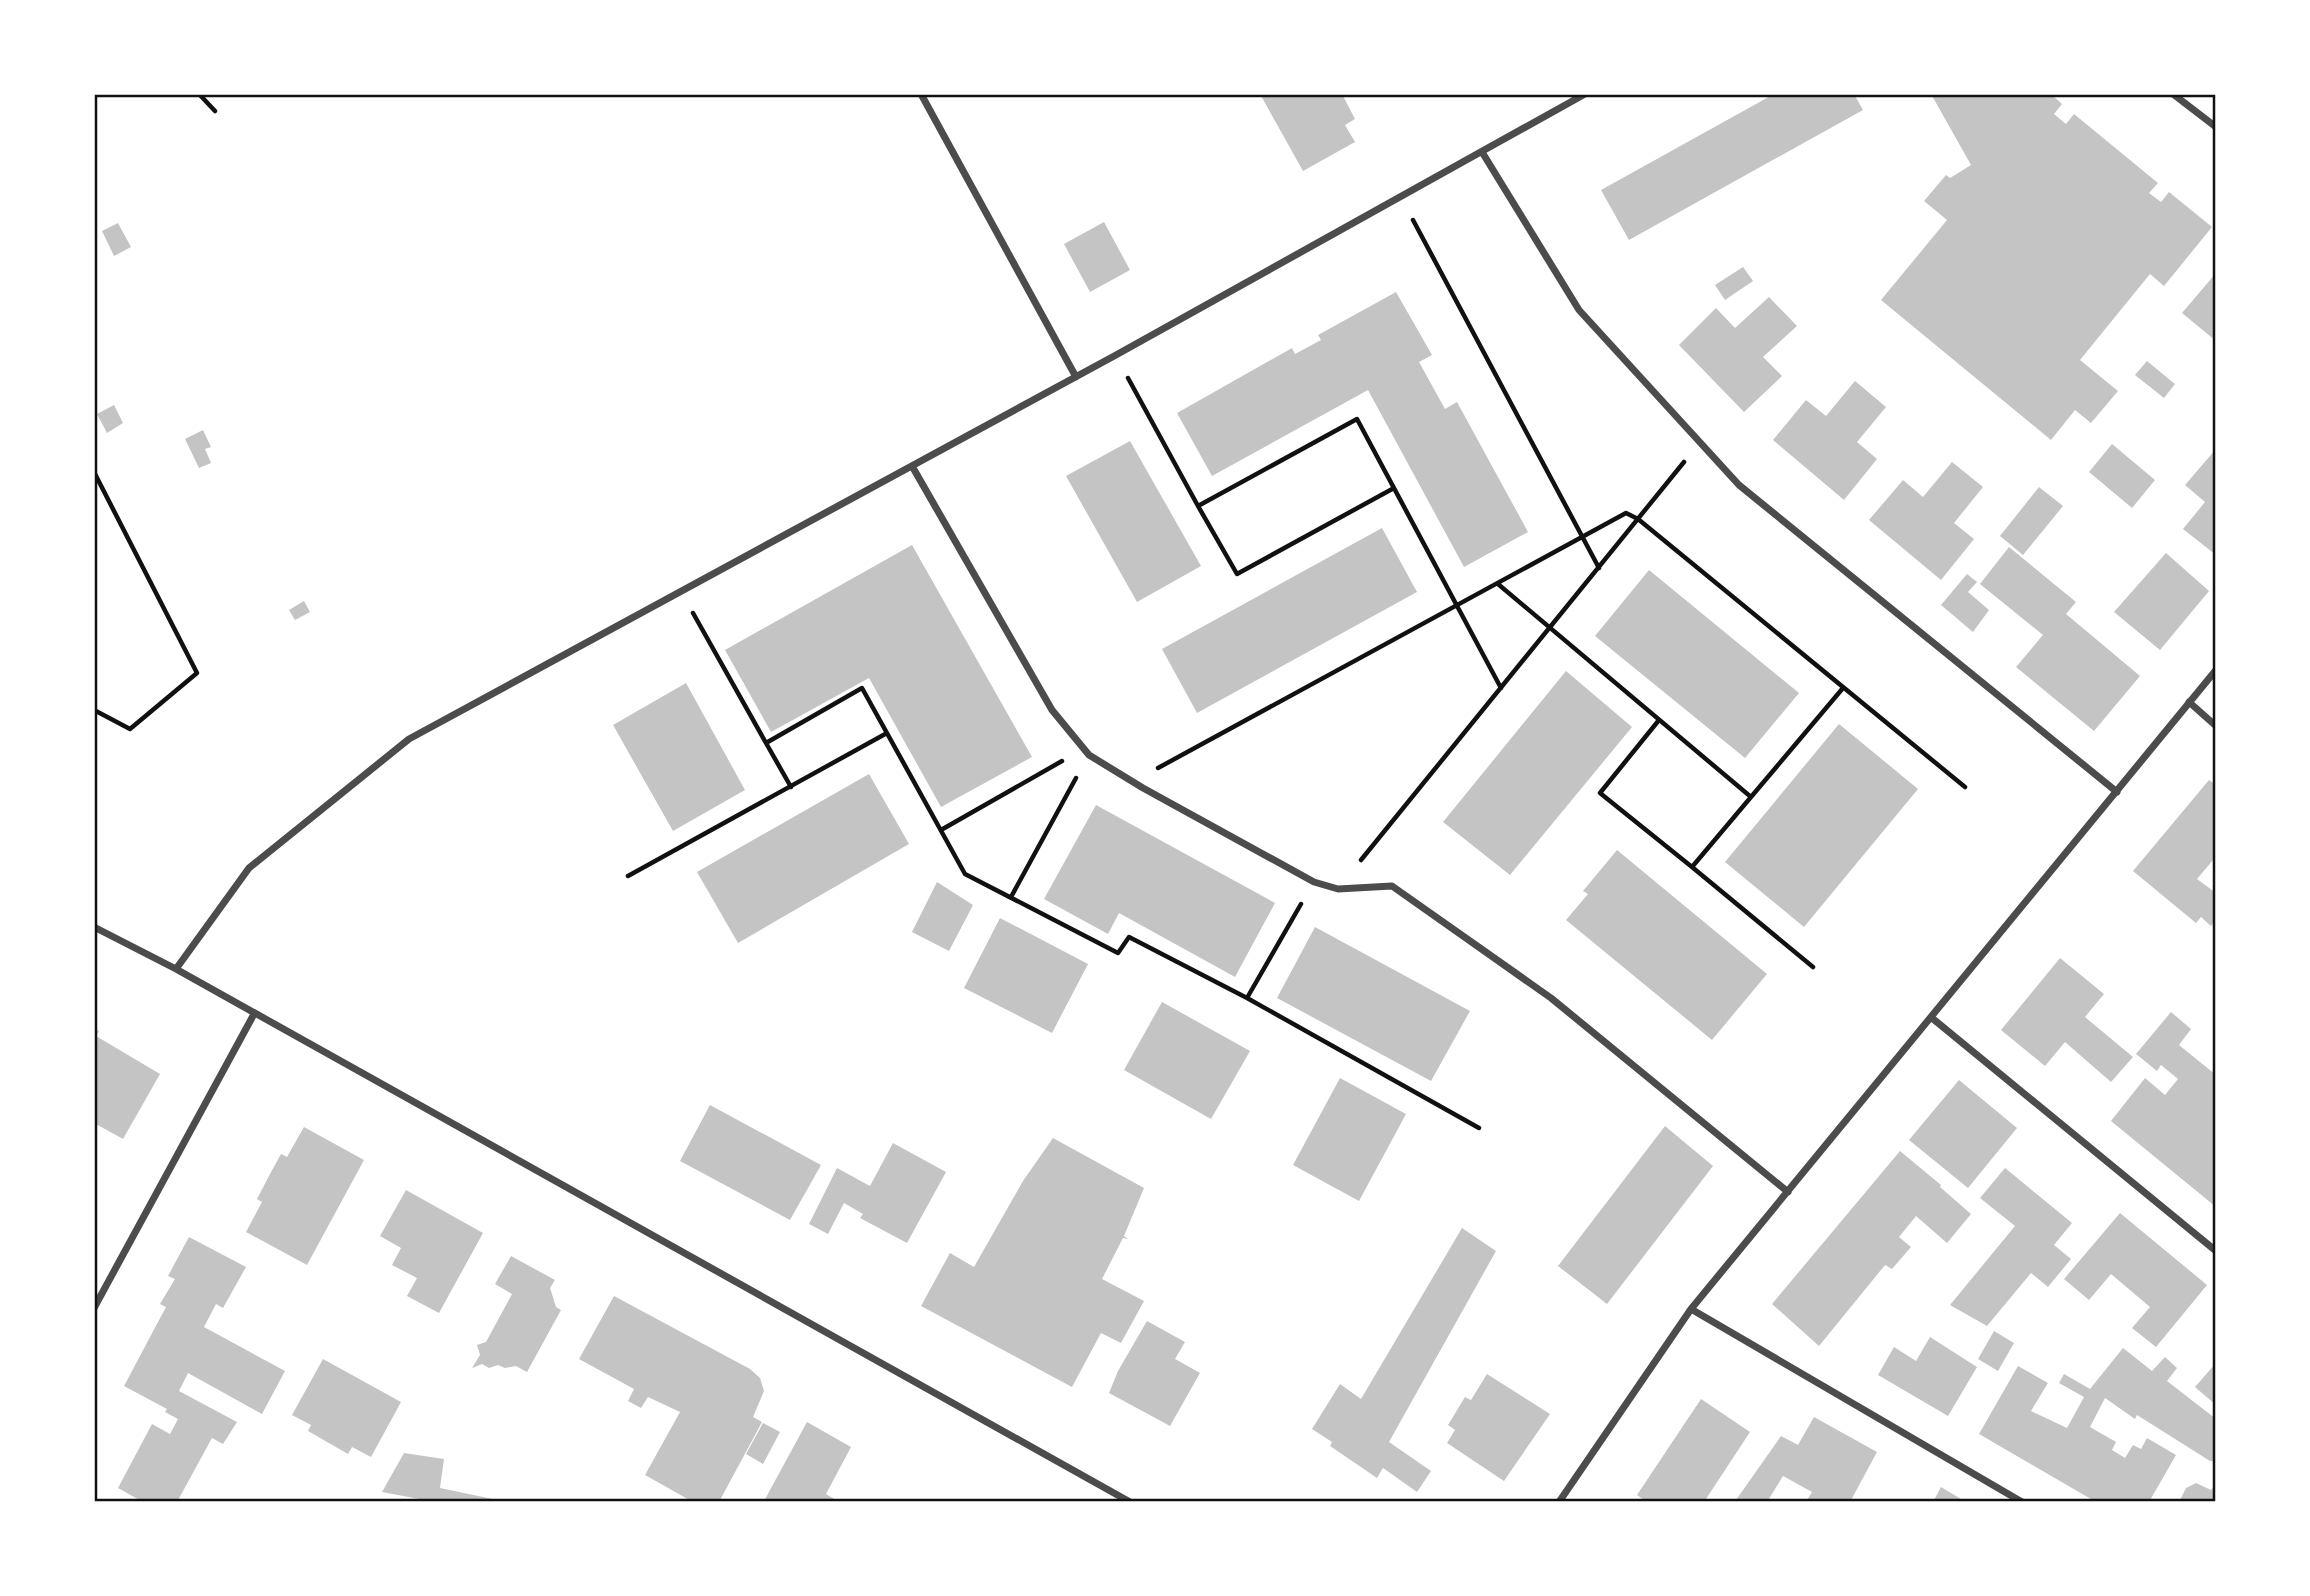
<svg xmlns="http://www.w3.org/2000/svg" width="2310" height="1596" font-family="Lato,sans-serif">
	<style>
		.building { fill: #c4c4c4 }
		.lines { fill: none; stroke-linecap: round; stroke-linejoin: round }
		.path { stroke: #111; stroke-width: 4.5 }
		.minor { stroke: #4c4c4c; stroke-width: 7 }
		.neatline { fill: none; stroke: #111; stroke-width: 2.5 }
	</style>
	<rect width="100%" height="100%" fill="#fff"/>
	<path class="building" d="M1260 94H1342L1355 119 1345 125 1355 142 1303 171Z
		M1774 94H1854L1863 110 1629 240 1601 190Z
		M1931 94H2051L2062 104 2054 114 2066 124 2074 114 2158 183 2149 193 2161 202 2169 192 2212 227 2164 286 2150 274 2080 360 2118 391 2091 423 2075 410 2051 440 1881 300 1947 220 1924 201 1946 175 1950 178 1971 165Z
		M1104 222 1130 270 1090 292 1064 244Z
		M118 223 131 247 114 256 102 231Z
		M1743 267 1753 281 1725 300 1715 285Z
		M2216 273V341L2182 313Z
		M1396 292 1432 355 1419 362 1445 409 1457 402 1528 532 1464 567 1368 390 1212 476 1177 413 1292 348 1295 354 1321 340 1318 335Z
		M1769 297 1797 326 1763 357 1782 376 1744 412 1679 345 1716 308 1735 328Z
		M2147 361 2175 384 2164 398 2135 375Z
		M1855 381 1886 407 1857 442 1877 459 1844 500 1773 440 1806 400 1826 416Z
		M114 405 123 423 107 433 97 414Z
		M203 430 211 447 205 449 211 463 199 468 185 439Z
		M1130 441 1201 566 1137 602 1066 476Z
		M2112 444 2155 480 2132 508 2089 472Z
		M2216 449V555L2183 529 2205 502 2185 485Z
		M1952 462 1983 487 1954 523 1974 539 1941 580 1869 520 1903 480 1923 497Z
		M2039 487 2063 506 2023 555 2000 536Z
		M1382 528 1417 592 1197 713 1162 649Z
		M912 545 1032 757 941 807 869 678 771 732 725 650Z
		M2009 547 2076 602 2066 614 2140 676 2094 731 2016 667 2043 635 1980 584Z
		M2166 553 2209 591 2160 650 2114 612Z
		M1649 570 1799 693 1745 758 1595 636Z
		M1967 574 1977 582 1968 592 1989 610 1973 632 1941 605Z
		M304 601 310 612 295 620 289 610Z
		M1566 671 1632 727 1510 875 1443 822Z
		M686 683 745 790 673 831 613 725Z
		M1839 724 1918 789 1804 927 1725 862Z
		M869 774 909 844 738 943 697 872Z
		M2209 780 2216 785V862L2213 860 2197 879 2216 893V920L2211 926 2201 917 2196 923 2133 871Z
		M1096 805 1275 903 1235 977 1119 913 1108 934 1044 899Z
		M1617 850 1767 974 1712 1040 1566 920 1588 894 1583 891Z
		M937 882 973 905 949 951 912 932Z
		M1000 918 1088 964 1052 1033 964 988Z
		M1315 927 1470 1011 1431 1081 1277 998Z
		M2060 958 2104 994 2085 1017 2133 1057 2111 1082 2065 1042 2045 1066 2001 1030Z
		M1162 1002 1250 1051 1211 1119 1124 1070Z
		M2171 1012 2191 1029 2179 1045 2216 1075V1207L2111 1121 2145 1078 2165 1095 2178 1079 2161 1065 2157 1071 2136 1054Z
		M94 1029 99 1031 96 1036 160 1074 123 1139 94 1123Z
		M1340 1078 1406 1114 1359 1201 1293 1165Z
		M1959 1080 2017 1128 1968 1188 1909 1140Z
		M710 1105 821 1165 790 1220 680 1161Z
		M1665 1126 1713 1166 1607 1304 1558 1266Z
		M304 1127 364 1160 307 1265 246 1232 262 1202 257 1199 270 1174 281 1154 287 1157Z
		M1053 1138 1144 1188 1124 1236 1128 1239 1123 1238 1102 1279 1144 1301 1121 1343 1101 1333 1072 1387 921 1306 950 1253 974 1267 1023 1181Z
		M893 1143 946 1172 907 1243 860 1218 863 1214 844 1203 828 1234 809 1224 837 1168 870 1186Z
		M1900 1151 1941 1185 1940 1187 1971 1214 1947 1243 1916 1216 1899 1237 1911 1247 1892 1269 1885 1265 1819 1346 1772 1304Z
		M2005 1168 2072 1223 2054 1245 2071 1259 2048 1287 2031 1273 1987 1326 1950 1305 2015 1226 1980 1198Z
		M406 1190 483 1233 439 1313 407 1296 417 1278 392 1265 401 1248 380 1236Z
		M2120 1213 2207 1285 2156 1347 2132 1328 2150 1307 2111 1274 2089 1300 2064 1279Z
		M1462 1228 1496 1251 1389 1442 1431 1471 1417 1492 1383 1468 1377 1478 1330 1446 1332 1442 1312 1429 1340 1384 1361 1399Z
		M189 1237 246 1267 223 1308 216 1304 204 1327 285 1371 262 1414 188 1373 179 1391 237 1422 223 1444 212 1438 177 1502H143L118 1488 152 1424 170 1434 178 1419 165 1412 167 1409 124 1386 166 1307 160 1304 175 1279 168 1276Z
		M511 1256 555 1280 550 1288 556 1307 561 1310 527 1372 516 1366 505 1368 498 1365 489 1368 482 1364 472 1368 480 1355 477 1345 486 1342 512 1294 495 1284Z
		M614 1296 750 1369 760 1378 764 1391 753 1417 762 1422 719 1502H693L645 1475 680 1412 648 1397 641 1408 628 1401 634 1389 579 1359Z
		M1147 1321 1185 1342 1175 1359 1200 1373 1170 1426 1109 1393 1118 1371Z
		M1994 1331 2014 1343 1998 1371 1978 1359Z
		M1930 1337 1977 1367 1948 1416 1878 1375 1894 1347 1916 1361Z
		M2123 1348 2152 1371 2165 1357 2177 1368 2167 1381 2216 1419V1461H2210L2137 1415 2135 1419 2105 1398 2090 1427 2116 1442 2112 1450 2125 1458 2133 1445 2141 1449 2147 1438 2176 1455 2149 1502H2096L1979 1434 2018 1366 2048 1383 2031 1411 2067 1428 2084 1397 2059 1383 2064 1374 2090 1389Z
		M323 1359 401 1402 371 1457 352 1447 348 1454 308 1431 311 1425 292 1415Z
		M2216 1363V1405L2195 1387Z
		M1487 1374 1550 1414 1504 1481 1447 1443 1455 1430 1448 1425 1465 1397 1471 1400Z
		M1701 1399 1750 1432 1704 1502H1647L1637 1495Z
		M1814 1417 1877 1452 1850 1502H1806L1812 1492 1783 1476 1767 1502 1736 1500 1781 1436 1798 1445Z
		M807 1422 851 1447 826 1494 839 1502H765L764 1501Z
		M763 1423 780 1432 763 1464 746 1454Z
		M404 1453 444 1459 440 1488 507 1502H435L382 1492Z
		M2196 1483 2211 1490 2216 1483V1502H2179L2186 1488Z
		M1941 1487 1966 1502H1933Z"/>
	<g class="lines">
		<path class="path" d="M199 94 215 111
			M1413 220 1599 568
			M1128 378 1198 506 1357 419 1501 688
			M94 472 197 673 130 729 94 710
			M1198 506 1237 574 1394 488
			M1498 584 1751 797 1843 688
			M693 613 766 743 862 688 965 874 1118 953 1129 937 1247 998 1479 1128
			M1659 720 1600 793 1692 867
			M766 743 791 787
			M1158 768 1626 513 1638 519 1965 787
			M1751 797 1692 867 1813 967
			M941 830 1062 761
			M1361 860 1684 462
			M628 876 887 733
			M1011 897 1076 778
			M1247 998 1301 904"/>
		<path class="minor" d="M921 94 1076 377
			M2173 94 2216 127
			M1482 152 1579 310 1739 485 2117 792
			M912 466 1052 710 1089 755 1143 788 1314 882 1338 889 1392 886 1551 998 1788 1192
			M2189 702 2216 726
			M94 927 176 969 1130 1502
			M176 969 249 868 409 739 1116 355 1585 94
			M1932 1018 2216 1251
			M94 1308 254 1014
			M1691 1309 2022 1502
			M1559 1502 1691 1309 2216 670"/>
	</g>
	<rect width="2310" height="1596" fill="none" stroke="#ffffff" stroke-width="192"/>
	<rect x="96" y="96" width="2118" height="1404" class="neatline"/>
</svg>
